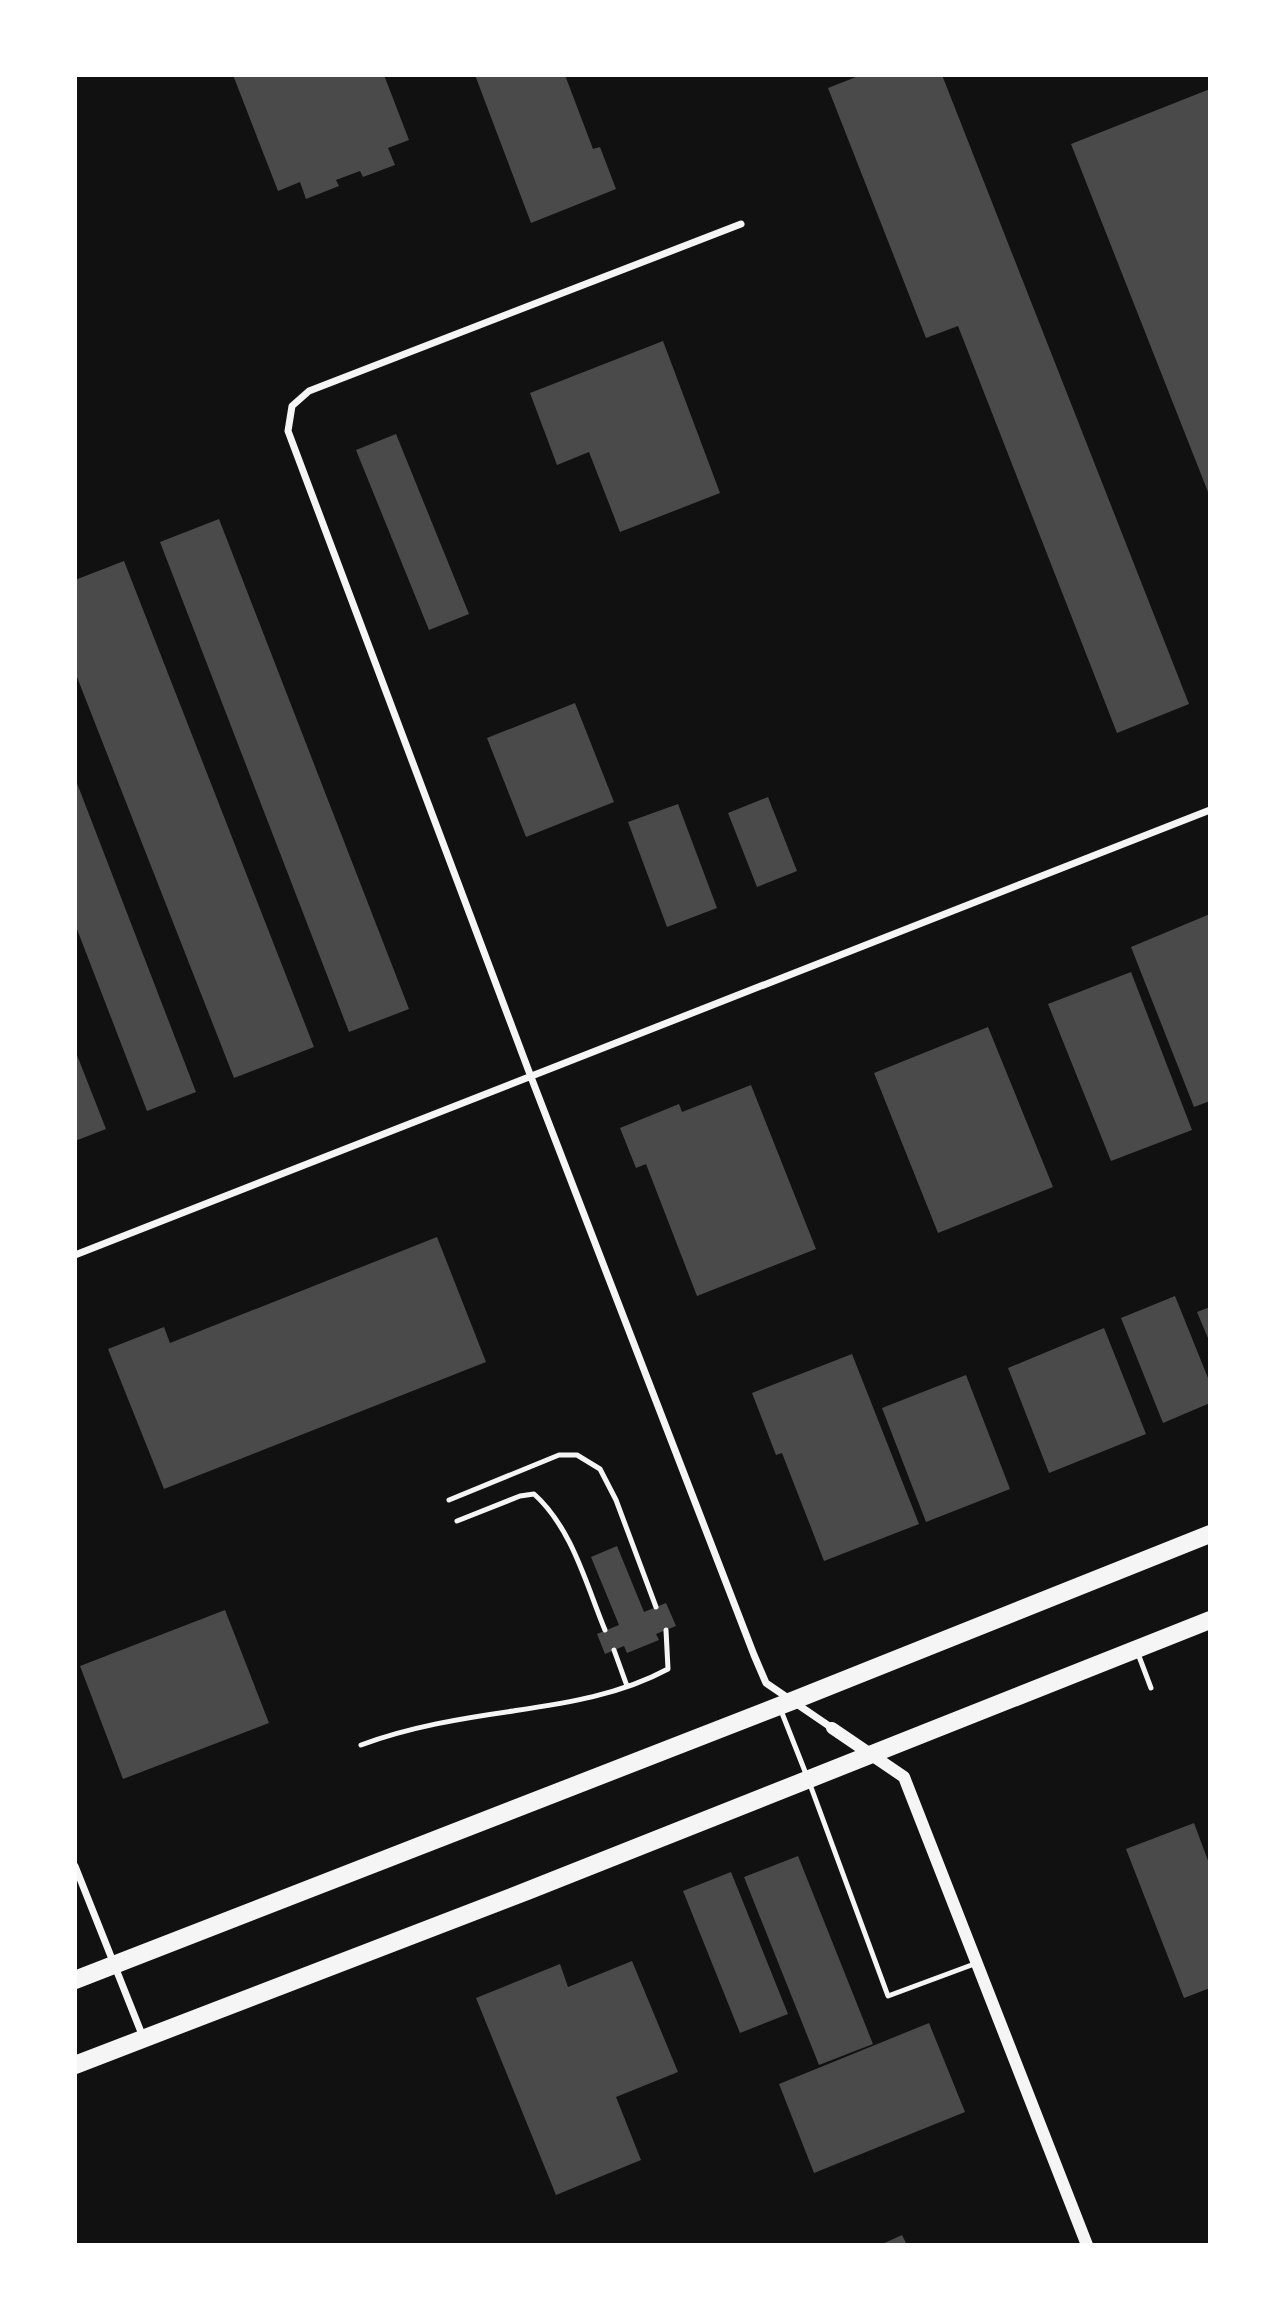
<svg xmlns="http://www.w3.org/2000/svg" width="1285" height="2320" font-family="'Golos Text',sans-serif">
	<style>
		.building { fill: #4a4a4a }
		.lines { fill: none; stroke-linecap: round; stroke-linejoin: round }
		.service { stroke: #f5f5f5; stroke-width: 5 }
		.minor { stroke: #f5f5f5; stroke-width: 7 }
		.tertiary { stroke: #f5f5f5; stroke-width: 12 }
		.primary { stroke: #f5f5f5; stroke-width: 18 }
	</style>
	<rect width="100%" height="100%" fill="#111"/>
	<path class="building" d="M233 75H384L409 140 388 148 395 165 363 177 360 171 336 180 339 186 306 199 300 182 278 191Z
		M475 75H565L593 149 600 147 616 189 531 223Z
		M861 75H942L1189 704 1117 733 958 326 926 338 828 88Z
		M1210 89V497L1071 144Z
		M663 341 720 493 620 532 589 452 557 465 530 393Z
		M396 434 469 614 429 630 356 450Z
		M219 519 409 1009 349 1032 160 542Z
		M124 561 314 1047 234 1078 75 672V580Z
		M575 703 614 802 526 837 487 738Z
		M75 778 196 1092 147 1111 75 924Z
		M768 797 797 871 757 887 728 813Z
		M678 804 717 908 667 927 628 822Z
		M1210 914V1101L1194 1107 1131 947Z
		M1131 972 1192 1130 1111 1161 1048 1004Z
		M988 1027 1053 1187 938 1233 874 1073Z
		M75 1050 106 1129 75 1141Z
		M751 1085 816 1249 697 1296 646 1164 636 1168 620 1128 679 1104 682 1112Z
		M437 1237 486 1362 164 1489 108 1349 164 1327 170 1343Z
		M1175 1296 1210 1383V1403L1163 1423 1121 1318Z
		M1210 1307V1343L1197 1312Z
		M1104 1328 1146 1434 1049 1473 1008 1368Z
		M852 1354 919 1524 824 1561 782 1453 776 1455 752 1393Z
		M966 1375 1010 1489 926 1522 882 1408Z
		M617 1546 644 1612 666 1603 676 1626 656 1634 659 1640 627 1653 624 1646 605 1654 597 1634 619 1625 591 1557Z
		M225 1610 269 1723 123 1779 80 1666Z
		M1194 1823 1210 1866V1988L1184 1998 1126 1849Z
		M798 1856 873 2044 819 2065 744 1877Z
		M731 1872 788 2014 740 2033 683 1891Z
		M632 1961 678 2072 616 2097 641 2160 556 2195 476 1998 560 1964 568 1987Z
		M929 2023 965 2112 814 2173 779 2084Z
		M902 2235 907 2245H880Z"/>
	<g class="lines">
		<path class="service" d="M449 1500 559 1455H577L600 1469 616 1500 656 1607
			M457 1521 520 1496 534 1494C572 1528 586 1584 605 1630
			M614 1650 627 1686
			M1137 1651 1151 1688
			M780 1708 808 1779 888 1996 977 1963
			M361 1745C409 1727 463 1718 513 1711 566 1703 620 1695 668 1669L666 1630"/>
		<path class="minor" d="M741 224 309 391 292 406 288 431 531 1077 754 1655 766 1683 832 1728
			M75 1255 1210 810
			M75 1866 143 2037"/>
		<path class="tertiary" d="M832 1728 904 1777 1087 2245"/>
		<path class="primary" d="M75 1980 792 1701 1210 1534
			M75 2065 527 1891 1210 1620"/>
	</g>
	<rect width="1285" height="2320" fill="none" stroke="#ffffff" stroke-width="154"/>
</svg>
